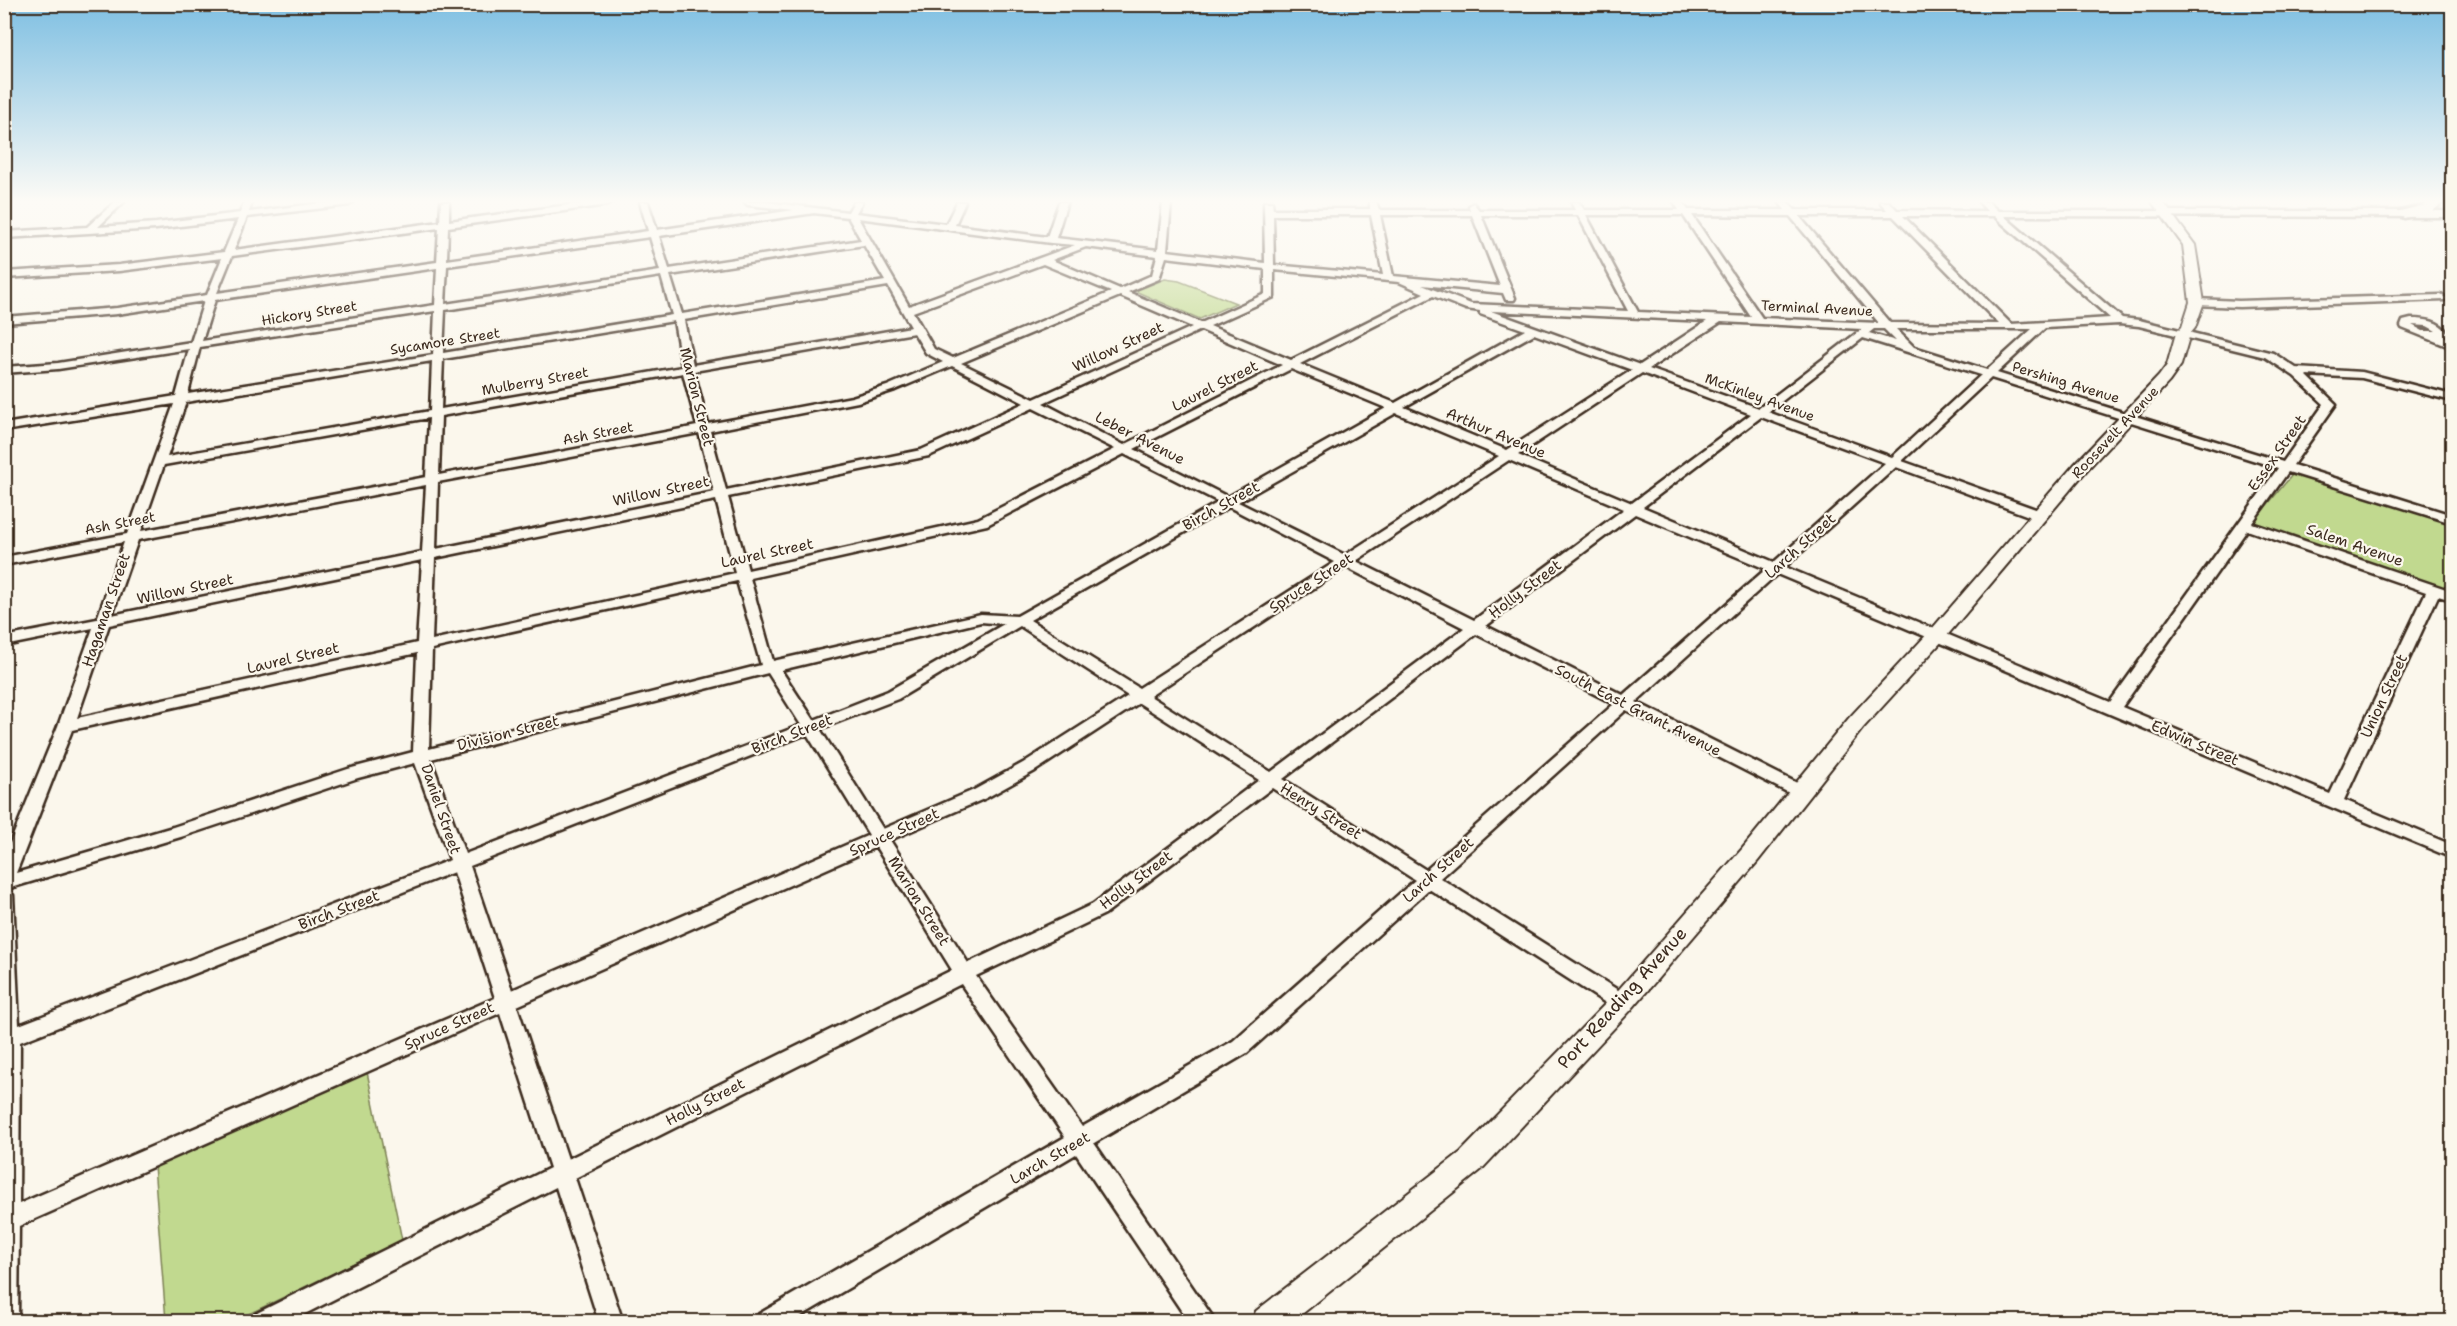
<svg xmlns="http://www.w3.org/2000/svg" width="2457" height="1326" font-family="'Shantell Sans',sans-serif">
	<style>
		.green { fill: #c1d98f; stroke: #7e8256; stroke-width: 1.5 }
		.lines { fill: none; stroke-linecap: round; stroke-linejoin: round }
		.minor-casing { stroke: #3b2a1e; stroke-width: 5 }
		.tertiary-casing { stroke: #3b2a1e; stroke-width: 4 }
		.secondary-casing { stroke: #3b2a1e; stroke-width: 5 }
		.minor { fill: #fbf7ec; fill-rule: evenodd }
		.tertiary { fill: #fbf7ec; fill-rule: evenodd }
		.secondary { fill: #fbf7ec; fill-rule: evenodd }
		.labels { text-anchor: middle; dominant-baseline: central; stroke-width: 4.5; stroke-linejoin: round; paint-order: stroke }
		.far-street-label { font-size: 14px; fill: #3b2a1e; stroke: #fbf7ec }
		.street-label { font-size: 15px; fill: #3b2a1e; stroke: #fbf7ec }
		.near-street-label { font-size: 18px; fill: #3b2a1e; stroke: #fbf7ec }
	</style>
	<rect width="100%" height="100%" fill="#fbf7ec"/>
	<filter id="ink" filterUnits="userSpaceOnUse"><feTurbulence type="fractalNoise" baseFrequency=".0167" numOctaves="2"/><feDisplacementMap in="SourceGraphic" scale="12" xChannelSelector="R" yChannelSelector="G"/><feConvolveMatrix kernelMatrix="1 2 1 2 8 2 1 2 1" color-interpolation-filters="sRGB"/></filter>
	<g filter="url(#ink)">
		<path class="green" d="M1165 279 1179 281 1236 303 1200 319 1135 291Z
			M2297 469 2452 519V597L2249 527Z
			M367 1072 402 1240 234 1321H166L154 1165Z"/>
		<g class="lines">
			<g class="minor-casing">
				<path id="minor" d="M115 202H124L98 227 156 223 240 213 244 202H252L249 212 331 202H353L349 205 247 217 234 250 440 222 441 202H449V221L591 202H611L607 205 448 227 447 260 648 231 640 202H648L657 230 794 210 748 205 744 202H766L848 212 854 202H862L856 213 946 224 957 202H965L955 225 1047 237 1059 202H1067L1056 238 1158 250 1163 202H1171L1167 251 1265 263 1264 202H1272L1273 209H1370V202H1376L1379 210H1470L1469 206 1473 203 1479 210H1575L1571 202H1579L1584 210H1679L1674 202H1682L1688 210H1785L1779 202H1787L1795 210H1887L1880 202H1889L1897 210 1987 211 1979 202H1988L1998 211H2452V217L2004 216 2122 318 2139 320 2273 353 2296 368 2362 372 2452 395V401L2362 378 2306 375 2336 404 2293 465 2452 515V523L2288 472 2252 523 2452 591V600L2438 596 2344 800 2452 845V858L1777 574 1636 702 1807 788 1809 792 1807 796H1795L1626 710 1440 878 1629 997 1632 1003 1629 1009 1622 1011 1615 1009 1429 889 1247 1053 1094 1143 1216 1322H1189L1076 1154 791 1322H755L759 1314 1065 1137 961 984 575 1178 623 1322H599L556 1187 289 1322H251L255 1314 550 1168 500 1013 19 1226 18 1322H4V858L58 726 93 628 4 646V637L97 619 124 542 4 565V557L127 534 174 404 4 431V424L176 396 189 349 58 369 4 373V367L58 363 191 342 204 301 117 314 4 323V317L117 308 207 295 222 258 119 271 4 278V272L119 265 224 252 238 219 156 229 4 238V232L87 227ZM814 213 848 217 861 240 669 269 659 236ZM1273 215H1371L1383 275 1274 265ZM1380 215H1472L1500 286 1393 276ZM1481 215H1578L1628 311 1471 304 1422 285 1503 293 1506 300H1514L1515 298ZM1586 215H1683L1751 317 1638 312ZM1692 215 1790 216 1879 323 1762 318ZM1799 216H1893L1999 324 1890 323ZM1903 216H1994L2110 318 2011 324ZM858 218 1051 243 1075 245 909 306ZM439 228 437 262 217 293 232 256ZM650 237 660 271 445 304 447 266ZM864 245 885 281 682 314 670 275ZM1086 247 1157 256 1152 275 1120 289 1052 260ZM1166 257 1265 269V294L1201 323 1128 292 1159 279ZM1043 264 1111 292 953 358 934 349 913 312ZM437 268 435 305 202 341 215 300ZM1274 270 1399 282 1424 293 1291 360 1210 326 1274 297ZM661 276 672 315 443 353 445 310ZM888 286 911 327 693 365 684 320ZM1120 296 1192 327 1034 399 961 363ZM1433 296 1466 309 1480 311V314L1525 330 1395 403 1300 364ZM435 311 433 355 188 394 200 347ZM1491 311 1707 321 1640 365ZM674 321 682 367 441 409 443 359ZM1721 322 1862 329 1759 408 1649 369ZM2119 324 2139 326 2265 357 2294 376 2324 404 2283 462 1997 373 2045 328ZM1874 329H1884L1896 341 1869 333ZM1896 329H2032L1987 370 1914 347ZM1201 330 1282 365 1124 445 1043 403ZM914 333 926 353 943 362 887 386 852 397 708 424 694 371ZM1534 334 1632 370 1507 450 1404 407ZM1863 338 1981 375 1892 457 1768 412ZM432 361 430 411 167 457 186 402ZM952 366 1024 403 921 450 726 490 710 431 858 402 895 390ZM1291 369 1386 408 1228 497 1134 449ZM683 373 697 426 439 475 441 416ZM1642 373 1751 414 1632 503 1518 455ZM1991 378 2278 468 2110 702 1785 567 1896 467 2034 518H2044L2046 515 2044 512 1902 461ZM1033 408 1115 449 978 519 748 570 728 497 929 456ZM1396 413 1499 456 1345 555 1238 502ZM1761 417 1885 463 1774 562 1643 507ZM429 418 426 477 141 531 164 465ZM699 433 714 492 436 549 438 482ZM1124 454 1219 502 1017 616 981 614 773 661 750 578 987 525ZM1509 460 1624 509 1474 620 1356 561ZM426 485 422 552 112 615 138 540ZM716 500 735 573 432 640 435 558ZM1229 507 1335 562 1139 688 1030 620ZM1635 514 1766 569 1623 695 1486 626ZM2247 530 2426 592 2330 794 2122 707ZM422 560 417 643 77 718 109 625ZM1346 567 1464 628 1271 772 1150 696ZM737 581 761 665 429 749 432 649ZM981 622 1004 624 888 691 814 720 781 670ZM1020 626 1128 696 1023 763 974 790 883 829 820 729 898 699ZM1476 634 1614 704 1426 870 1283 779ZM417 653 413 752 348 769 173 827 16 873 72 730ZM768 673 801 725 465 854 431 759ZM1139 703 1259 780 1093 904 968 963 890 840 986 798 1035 771ZM807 734 869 835 512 990 470 866ZM415 763 450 860 19 1025 13 895 7 889 184 836 358 778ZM1272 788 1415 880 1233 1041 1082 1127 976 976 1105 914ZM876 847 952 970 568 1159 517 1006ZM454 872 495 998 19 1204 20 1042Z
					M2441 295 2446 298 2445 300 2239 307 2197 305 2192 302 2197 299 2239 301Z
					M2411 319C2426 319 2439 321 2448 333L2444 336 2452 341V348L2402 328 2401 326 2403 321ZM2412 325 2427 326 2436 331H2423Z"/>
			</g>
			<g class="tertiary-casing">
				<path id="tertiary" d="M2152 202H2163L2195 245 2204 302 2195 328 2190 334 2181 365 2169 382 2086 471 1945 638 1863 728 1758 861 1631 1010 1481 1170 1292 1322H1252L1256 1311 1461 1152 1613 996 1742 849 1849 718 1931 630 2074 465 2159 376 2167 365 2176 333 2182 327 2190 302 2183 245Z"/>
			</g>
			<g class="secondary-casing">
				<path id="secondary" d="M2430 202H2443L2433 211 2404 218 2398 214 2400 211 2425 205Z"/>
			</g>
			<use href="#minor" class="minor"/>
			<use href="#tertiary" class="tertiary"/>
			<use href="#secondary" class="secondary"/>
		</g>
	</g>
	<linearGradient id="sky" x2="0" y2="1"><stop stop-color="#7ebfe2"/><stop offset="0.52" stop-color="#fdfbf6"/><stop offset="1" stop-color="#fdfbf6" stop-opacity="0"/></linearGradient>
	<rect width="2457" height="387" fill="url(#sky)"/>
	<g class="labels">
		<g class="far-street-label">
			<text transform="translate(1817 308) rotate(3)">Terminal Avenue</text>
			<text transform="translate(309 313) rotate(-9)">Hickory Street</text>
			<text transform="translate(445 341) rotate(-9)">Sycamore Street</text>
			<text transform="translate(535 381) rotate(-10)">Mulberry Street</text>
			<text transform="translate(2066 382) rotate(17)">Pershing Avenue</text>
			<text transform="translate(1760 397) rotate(20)">McKinley Avenue</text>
			<text transform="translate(2115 432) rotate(-47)">Roosevelt Avenue</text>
			<text transform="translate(598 433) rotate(-11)">Ash Street</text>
			<text transform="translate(120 523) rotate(-11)">Ash Street</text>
		</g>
		<g class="street-label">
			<text transform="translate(1118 347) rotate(-25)">Willow Street</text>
			<text transform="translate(1215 386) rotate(-27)">Laurel Street</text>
			<text transform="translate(697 397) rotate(76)">Marion Street</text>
			<text transform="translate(1496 433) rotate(23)">Arthur Avenue</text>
			<text transform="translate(1140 438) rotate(27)">Leber Avenue</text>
			<text transform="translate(2277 453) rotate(-55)">Essex Street</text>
			<text transform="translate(661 491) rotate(-12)">Willow Street</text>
			<text transform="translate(1221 506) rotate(-29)">Birch Street</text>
			<text transform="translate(2355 545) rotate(19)">Salem Avenue</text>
			<text transform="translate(1800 546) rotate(-42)">Larch Street</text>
			<text transform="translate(767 553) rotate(-12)">Laurel Street</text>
			<text transform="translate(1311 583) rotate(-33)">Spruce Street</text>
			<text transform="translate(185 589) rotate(-12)">Willow Street</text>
			<text transform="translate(1525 589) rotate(-37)">Holly Street</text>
			<text transform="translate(106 610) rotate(-71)">Hagaman Street</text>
			<text transform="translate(293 658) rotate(-13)">Laurel Street</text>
			<text transform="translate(2384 696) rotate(-65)">Union Street</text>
			<text transform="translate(1638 710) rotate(27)">South East Grant Avenue</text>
			<text transform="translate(508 733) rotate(-14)">Division Street</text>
			<text transform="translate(792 734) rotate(-21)">Birch Street</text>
			<text transform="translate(2195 743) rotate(23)">Edwin Street</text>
			<text transform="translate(441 809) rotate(71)">Daniel Street</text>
			<text transform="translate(1321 811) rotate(32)">Henry Street</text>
			<text transform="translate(894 832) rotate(-24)">Spruce Street</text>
			<text transform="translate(1438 870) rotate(-42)">Larch Street</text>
			<text transform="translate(1136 880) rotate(-37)">Holly Street</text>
			<text transform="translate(919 901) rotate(58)">Marion Street</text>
			<text transform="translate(339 910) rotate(-21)">Birch Street</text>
			<text transform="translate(449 1026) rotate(-24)">Spruce Street</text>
			<text transform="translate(705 1102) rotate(-27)">Holly Street</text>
			<text transform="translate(1050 1158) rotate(-30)">Larch Street</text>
		</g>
		<g class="near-street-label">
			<text transform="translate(1622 998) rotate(-48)">Port Reading Avenue</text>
		</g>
	</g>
	<rect width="2457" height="1326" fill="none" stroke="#fbf7ec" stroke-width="24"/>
	<rect x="12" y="12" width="2433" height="1302" fill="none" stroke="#3b2a1e" stroke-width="2" filter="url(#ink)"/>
</svg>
